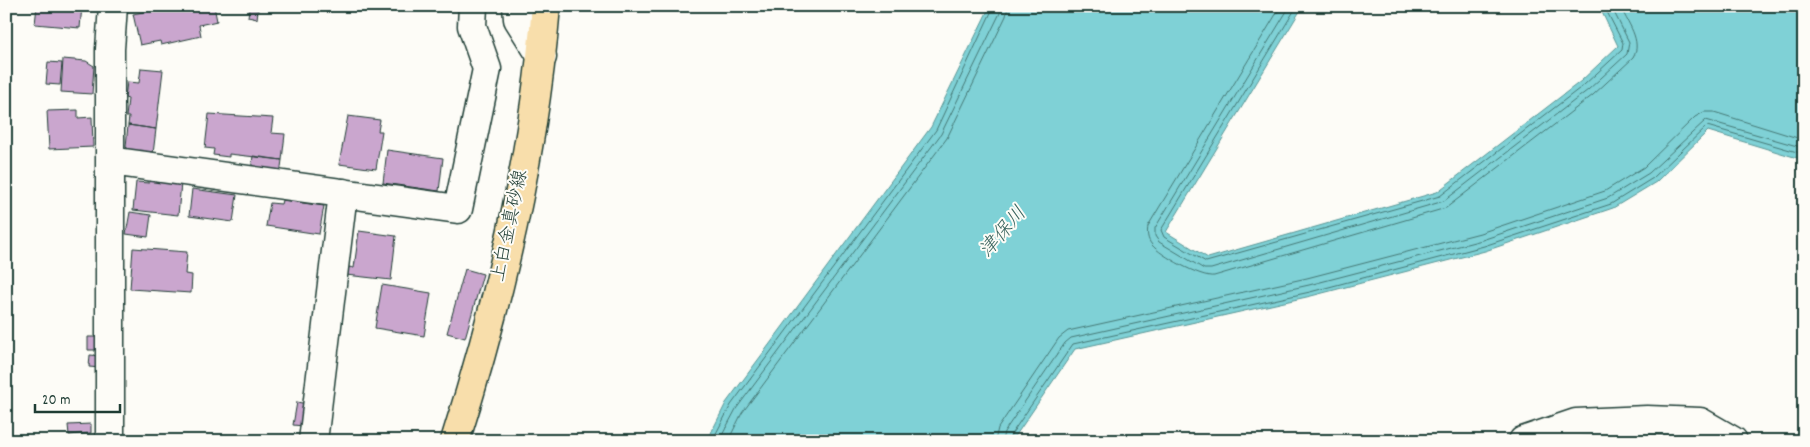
<svg xmlns="http://www.w3.org/2000/svg" width="1810" height="447" font-family="Dekko,'Klee One',sans-serif">
	<style>
		.water { fill: #7fd1d6; stroke: #599695 }
		.lines { fill: none; stroke-linecap: round; stroke-linejoin: round }
		.shore { stroke: #457875; stroke-width: 1 }
		.building { fill: #caa6ce; stroke: #1f3d34 }
		.minor-casing { stroke: #1f3d34; stroke-width: 31 }
		.major-casing { stroke: #1f3d34; stroke-width: 31 }
		.minor { stroke: #fdfcf7; stroke-width: 28 }
		.major { stroke: #f8deab; stroke-width: 28 }
		.labels { text-anchor: middle; dominant-baseline: central; stroke-width: 4; stroke-linejoin: round; paint-order: stroke }
		.street-label { font-size: 19px; fill: #1f3d34; stroke: #fdfcf7 }
		.water-label { font-size: 20px; font-style: italic; fill: #37625c; stroke: #fdfcf7 }
	</style>
	<rect width="100%" height="100%" fill="#fdfcf7"/>
	<filter id="ink" filterUnits="userSpaceOnUse"><feTurbulence type="fractalNoise" baseFrequency=".02" numOctaves="2"/><feDisplacementMap in="SourceGraphic" scale="10" xChannelSelector="R" yChannelSelector="G"/><feConvolveMatrix kernelMatrix="1 2 1 2 8 2 1 2 1" color-interpolation-filters="sRGB"/></filter>
	<g filter="url(#ink)">
		<path class="water" d="M990 6H1303L1166 232 1208 258 1437 192 1581 81 1618 46 1599 6H1804V160L1708 131 1656 182 1613 208 1485 251 1311 296 1075 349 1012 441H707L726 403 931 127Z"/>
		<g class="lines">
			<path class="shore" d="M1281 6 1148 226C1147 233 1147 239 1152 245 1160 255 1201 278 1214 276L1446 208 1593 95 1633 58C1643 41 1627 22 1620 6
				M1290 6 1155 228V236L1159 242 1204 269H1211L1444 201 1588 90 1627 54 1629 42 1611 6
				M1297 6 1161 230 1164 237 1206 262 1440 196 1584 85 1622 50 1623 43 1604 6
				M712 441 731 405 936 130 994 6
				M719 441 736 409 941 134 1000 13 1001 6
				M728 441 742 413 947 138 1006 16 1008 6
				M995 441 998 428 1059 338 1068 331 1307 278 1480 233 1605 191 1644 167 1695 117 1704 112H1714L1804 140
				M1002 441 1004 432 1065 343 1071 338 1309 285 1482 240 1608 198 1649 173 1706 120 1804 148
				M1009 441 1010 436 1073 344 1310 292 1484 246 1611 204 1653 178 1707 126 1804 154"/>
		</g>
		<path class="building" d="M37 6H82L80 28 35 24Z
			M151 6H214L217 21 199 25 201 36 161 45 160 41 140 45 133 14 152 10Z
			M249 9 258 10 257 19 248 17Z
			M63 59 86 61 94 66 92 94 61 92Z
			M48 62 62 63 60 85 46 84Z
			M141 68 163 70 156 129 128 125 129 117H126L128 99 125 98 127 82 139 83Z
			M78 110V118L92 117 93 147 49 149 47 111Z
			M209 114 273 118 271 133 285 134 282 160 229 154V157L213 155 214 149 205 148Z
			M348 116 380 120 378 131H382L376 169 339 164Z
			M128 125 156 129 153 154 131 151 126 147Z
			M387 150 443 158 439 191 383 183Z
			M253 156 282 160 280 175 251 171Z
			M150 179 181 183 178 215 133 210 136 182 149 183Z
			M192 189 237 195 233 222 189 216Z
			M282 200 324 206 319 234 266 226 270 203 281 204Z
			M130 212 151 215 148 237 126 234Z
			M359 231 396 236 391 280 346 275 349 267 354 268Z
			M133 248 187 252 185 274 192 275 191 293 130 289Z
			M465 269 483 274 465 338 447 333Z
			M382 285 431 293 424 336 375 328Z
			M88 337H97V350H88Z
			M90 355 101 356 100 368 89 367Z
			M297 402 307 404 303 426 293 425Z
			M91 424V433L69 435 68 425Z"/>
		<g class="lines">
			<g class="minor-casing">
				<path id="minor" d="M517 6 518 19 542 57
					M110 161 458 209 487 69 472 26 473 6
					M110 441V49L113 6
					M313 441 343 193
					M1523 441 1576 423 1647 420 1700 422 1733 441"/>
			</g>
			<g class="major-casing">
				<path id="major" d="M455 441C500 300 534 153 546 6"/>
			</g>
			<use href="#minor" class="minor"/>
			<use href="#major" class="major"/>
		</g>
	</g>
	<g class="labels">
		<g class="street-label">
			<text transform="translate(511 226) rotate(-78)">上白金真砂線</text>
		</g>
		<g class="water-label">
			<text transform="translate(1004 233) rotate(-49)">津保川</text>
		</g>
	</g>
	<rect width="1810" height="447" fill="none" stroke="#fdfcf7" stroke-width="25"/>
	<rect x="12" y="12" width="1785" height="422" fill="none" stroke="#1f3d34" stroke-width="2" filter="url(#ink)"/>
	<path d="M35 404v8h85v-8" fill="none" stroke="#1f3d34" stroke-width="2.5"/>
	<text x="42" y="404" font-size="15" fill="#1f3d34" stroke="#fdfcf7" stroke-width="4" paint-order="stroke">20 m</text>
</svg>
